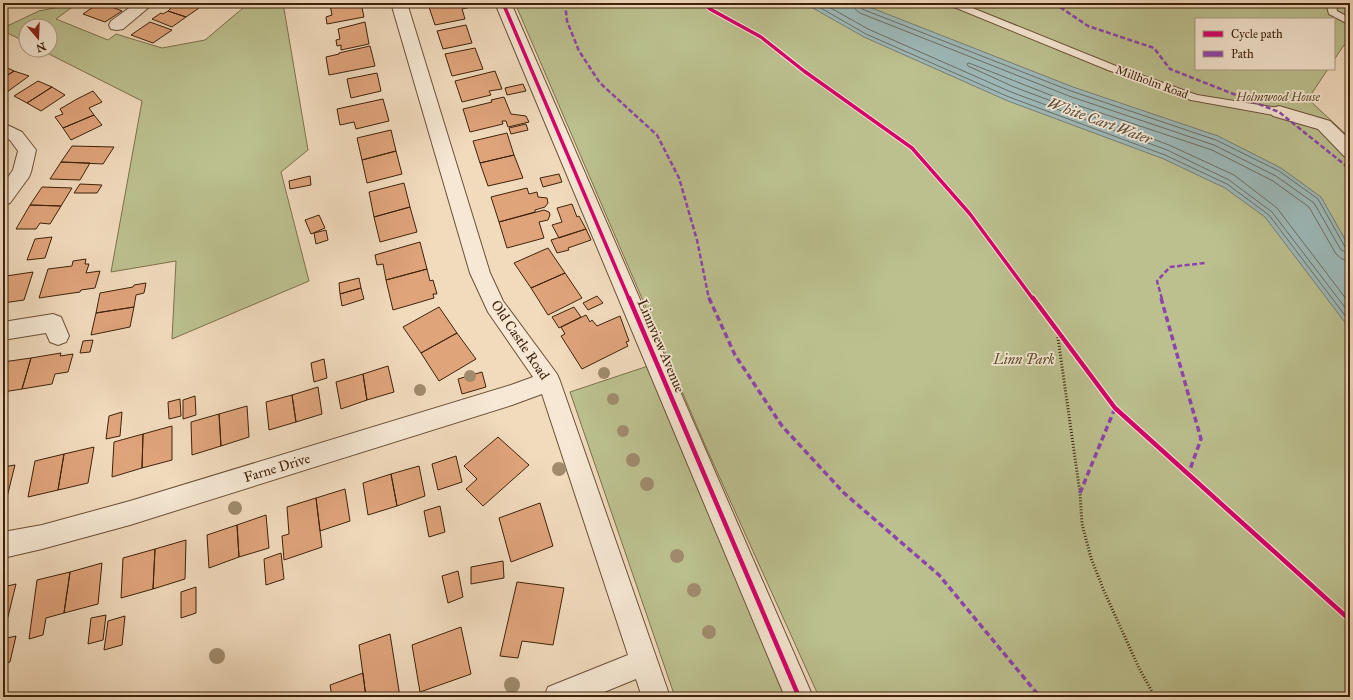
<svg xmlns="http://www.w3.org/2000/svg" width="1353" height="700" font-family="'IM FELL Great Primer',serif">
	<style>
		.green { fill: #bcc08f; stroke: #7e714c }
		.water { fill: #9db9b9; stroke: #777d73 }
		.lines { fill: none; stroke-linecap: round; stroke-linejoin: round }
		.shore { stroke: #6e6e62; stroke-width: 1 }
		.building { fill: #e0a47b; stroke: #3f220a }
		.service-casing { stroke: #6c5037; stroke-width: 2 }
		.minor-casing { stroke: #6c5037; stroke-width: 2 }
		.tertiary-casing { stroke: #6c5037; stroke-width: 2 }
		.path { stroke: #3f220a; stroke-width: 3; stroke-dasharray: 1 2; stroke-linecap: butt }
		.service { fill: #f6e8d4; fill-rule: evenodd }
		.minor { fill: #f6e8d4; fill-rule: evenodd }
		.tertiary { fill: #f6e8d4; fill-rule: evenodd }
		.quiet-far1 { stroke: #8e44ad; stroke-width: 2.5; stroke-dasharray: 5 2.5; stroke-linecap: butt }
		.quiet { stroke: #8e44ad; stroke-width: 3.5; stroke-dasharray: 6 3.5; stroke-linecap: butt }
		.cycleway-far1-casing { stroke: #f6e8d4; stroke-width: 5.5 }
		.cycleway-casing { stroke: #f6e8d4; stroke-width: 7 }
		.cycleway-far1 { stroke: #d6006c; stroke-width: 3.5 }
		.cycleway { stroke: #d6006c; stroke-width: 4.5 }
		.tree { fill: #a08b6d }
		.labels { text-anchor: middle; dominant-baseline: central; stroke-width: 3.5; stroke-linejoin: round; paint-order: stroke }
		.far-street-label { font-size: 12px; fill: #3f220a; stroke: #f6e8d4 }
		.far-park-label { font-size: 12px; font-style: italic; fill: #5e4a2b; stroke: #f6e8d4 }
		.street-label { font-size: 14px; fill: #3f220a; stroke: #f6e8d4 }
		.park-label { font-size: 14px; font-style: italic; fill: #5e4a2b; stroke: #f6e8d4 }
		.water-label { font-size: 15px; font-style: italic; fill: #5b4f3f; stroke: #f6e8d4 }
	</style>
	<rect width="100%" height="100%" fill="#f1dbbd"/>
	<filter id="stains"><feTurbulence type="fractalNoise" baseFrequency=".005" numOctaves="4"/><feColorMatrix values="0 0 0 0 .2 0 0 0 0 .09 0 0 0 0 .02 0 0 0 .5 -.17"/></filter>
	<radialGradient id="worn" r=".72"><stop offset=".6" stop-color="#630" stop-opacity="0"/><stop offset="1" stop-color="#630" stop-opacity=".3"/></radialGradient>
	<path class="green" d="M78 3 56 19 108 40 116 34 162 48 205 40 249 3H283L308 150 281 172 309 281 172 339 176 261 111 272 142 101 41 50H50V26H26V42L3 31V28L39 11Z
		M515 3H1350V47L1344 45 1334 60V19H1196V69H1328L1308 99 1350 138V697H819L705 445Z
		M648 366 788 697H675L570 392Z"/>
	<path class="water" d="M804 3H859L1073 87 1218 136 1281 168 1321 197 1350 248V329L1265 217 1225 188 1164 159 1008 101 864 37Z"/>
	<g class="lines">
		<path class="shore" d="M812 3 866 34 1009 97 1165 155 1227 184 1269 215 1350 322
			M822 3 868 29 1011 92 1167 150 1229 180 1272 212 1350 314
			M854 3 855 9 860 13 1069 96 1214 145 1276 176 1314 203 1341 250 1350 254
			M859 3 862 9 1071 91 1216 140 1279 171 1318 199 1345 247 1350 249
			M1350 260 1342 259 1336 254 1309 207 1273 181 1212 150 1068 102 969 63 967 64 968 66 1014 87 1169 145 1234 175 1277 208 1350 304"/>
	</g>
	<path class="building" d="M99 3H102L122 11 105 22 83 14Z
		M176 3H186L199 8 186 17 168 11Z
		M338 3H361L364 17 327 24 326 17 332 15 330 5Z
		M447 3H470L471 7 462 9 465 19 435 25 429 7Z
		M168 11 186 17 172 27 152 19 161 13 163 14Z
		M150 22 172 30 153 43 131 35Z
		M365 22 369 44 341 50V45L337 46 336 40 340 39 338 29Z
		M466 25 472 43 443 49 437 31Z
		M370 46 375 66 329 75 326 57 339 54V53Z
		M475 48 483 69 452 76 445 54Z
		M3 66 14 71 3 78Z
		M14 71 29 76 7 92 3 91V78Z
		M495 71 502 89 489 91 491 95 462 102 455 81Z
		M377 73 381 91 351 98 347 79Z
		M38 81 52 87 27 103 14 96Z
		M523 84 526 91 507 95 505 88Z
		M52 87 65 95 41 111 27 103Z
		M93 91 102 102 89 108 94 115 63 128 55 117 63 114 60 109 77 99Z
		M504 97 511 114 526 116 529 122 508 127 506 121H502L503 124 470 132 463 109 492 102 491 100Z
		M383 99 389 121 356 129 354 122 340 125 337 109Z
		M94 115 102 125 71 140 63 128Z
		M526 124 528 130 511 134 509 128Z
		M391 130 396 151 362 160 357 138Z
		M507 133 514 155 480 163 473 141Z
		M72 146 114 147 103 164 61 162Z
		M396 151 402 174 367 183 362 160Z
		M514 155 523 178 488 186 480 163Z
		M61 162 90 163 80 180 50 179Z
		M559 174 562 182 543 187 540 178Z
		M310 176 311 185 290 189 289 181Z
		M404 183 410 207 374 217 369 192Z
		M80 184 102 185 97 193H74Z
		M42 187 72 188 61 206 30 205Z
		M527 188 529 194 537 192 538 197 547 198 548 203 545 207 535 210V212L499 222 491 197Z
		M572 204 577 217 579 216 586 229 559 238 552 225 562 222 557 208Z
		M30 205 61 206 50 224 40 223 36 229H16Z
		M410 207 417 232 380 242 374 217Z
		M544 210 549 212 550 215 548 220 539 222 544 238 507 248 499 222Z
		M319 215 325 228 311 234 305 220Z
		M586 229 591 240 568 248 569 250 557 253 551 240Z
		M326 230 328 240 316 244 314 233Z
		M52 237 45 258 27 260 35 239Z
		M420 242 427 269 386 280 383 264 377 265 375 255Z
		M548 248 565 273 531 288 514 263Z
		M86 259 85 264H89L86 273 100 271 95 288 81 290 80 292 39 298 48 269 72 266 73 261Z
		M427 269 430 281 433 280 437 294H433L434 298 393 310 386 280Z
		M33 272 24 300 3 303V284L6 276Z
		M565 273 582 298 548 315 531 288Z
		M359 278 361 288 340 294 339 283Z
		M146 283 144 293 136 295 134 307 96 313 100 293 133 287 134 285Z
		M361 288 364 299 342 306 340 294Z
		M597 296 603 303 588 310 583 303Z
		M134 307 130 327 91 335 96 313Z
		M439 307 457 333 421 353 403 327Z
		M574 307 581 317 559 328 552 317Z
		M586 315 590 322 592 320 597 326 620 316 629 341 626 342 628 346 582 369 561 336 565 334 561 327Z
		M457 333 476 359 439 381 421 353Z
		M93 340 90 352 80 353 83 341Z
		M61 353 60 356 73 354 68 372 55 374 52 384 22 389 31 358Z
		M31 358 22 389 3 392V362Z
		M324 359 327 378 314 382 311 363Z
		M388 366 394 392 367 400 363 374Z
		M482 372 486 387 462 394 458 379Z
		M363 374 367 400 341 409 336 382Z
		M318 387 322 414 296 422 292 395Z
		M292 395 296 422 269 430 266 402Z
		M195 396 196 415 183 419V400Z
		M180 399 181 416 169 419 168 402Z
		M247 406 249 437 221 446 219 414Z
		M122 412 120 436 106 439 109 416Z
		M219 414 221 446 192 455 191 422Z
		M172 426V460L142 468 143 434Z
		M143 434 142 468 112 477 114 442Z
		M498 437 529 465 483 506 466 489 477 479 464 466Z
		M94 447 88 483 58 490 64 454Z
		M64 454 58 490 28 497 35 461Z
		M456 456 462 482 438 490 432 464Z
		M15 465 6 501H3V467Z
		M419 466 425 496 397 506 391 474Z
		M391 474 397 506 368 515 363 483Z
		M345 489 350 521 320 531 316 498Z
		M316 498 322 547 284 560 282 536 289 534 287 507Z
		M540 503 553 546 511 562 499 518Z
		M440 506 445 532 429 537 424 511Z
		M266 515 269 548 239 557 237 525Z
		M237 525 239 557 209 568 207 535Z
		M186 540 185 579 153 589 155 549Z
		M155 549 153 589 121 598 123 558Z
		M281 553 284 579 266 585 264 559Z
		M503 561 504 578 471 584V567Z
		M102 563 98 604 64 613 70 572Z
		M458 571 463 597 448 603 442 576Z
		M70 572 64 613 46 618 43 635 29 639 37 580Z
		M517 582 564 588 553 645 522 641 518 658 500 656Z
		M16 584 5 629H3V587Z
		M196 587V613L181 618V592Z
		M106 615 103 640 88 644 91 618Z
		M125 616 122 645 104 650 108 621Z
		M461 627 471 674 420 692 412 645Z
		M390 634 400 697H366L359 645Z
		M16 636 10 662 3 664V639Z
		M363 673 366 697H332L330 685Z"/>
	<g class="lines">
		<g class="service-casing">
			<path id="service" d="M947 3H960L1116 66 1197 95 1279 108 1283 109 1284 112 1283 115 1279 116 1191 100 1108 70 949 5Z
				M1326 3H1336L1337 11 1350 18V25L1329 14Z"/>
		</g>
		<g class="minor-casing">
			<path id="minor" d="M136 3H154L123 29 117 30 111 29 109 25 111 21Z
				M391 3H407L490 273 503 301 557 374 560 381 670 697H642L636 679 592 697H544L548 687 628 655 542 394 512 405 130 525 42 549 3 558V532L42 525 130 501 511 385 533 377 488 312 470 273Z
				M1279 106 1330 121 1350 140V158L1344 156 1318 129 1273 116 1270 112 1273 108Z
				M3 123 22 132 36 150 31 172 29 177 10 203 3 205V184L13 170 18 151 10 140 3 137Z
				M53 314 61 317 69 336 66 342 58 345 50 342 46 333 3 340V322Z"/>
		</g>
		<g class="tertiary-casing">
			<path id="tertiary" d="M495 3H511L813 697H785Z"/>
		</g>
		<path class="path" d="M1057 331 1080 493 1082 524 1091 558 1104 591 1139 668 1155 697"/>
		<use href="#service" class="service"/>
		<use href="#minor" class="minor"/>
		<use href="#tertiary" class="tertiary"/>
		<path class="quiet-far1" d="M565 3 567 21 579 51 600 83 657 135 679 178 697 240 709 299
			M1054 3 1088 26 1154 48 1170 69 1279 112 1350 169
			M1162 299 1157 281 1170 267 1205 263"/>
		<path class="quiet" d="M709 298 735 355 782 426 844 493 939 575 1040 697
			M1161 298 1201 439 1188 475
			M1080 493 1115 408"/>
		<g class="cycleway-far1-casing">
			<path id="cycleway-far1" d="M503 3 629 299
				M703 3 710 9 761 37 804 71 912 148 970 214 1033 299"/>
		</g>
		<g class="cycleway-casing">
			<path id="cycleway" d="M629 298 799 697
				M1033 298 1115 408 1350 620"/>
		</g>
		<use href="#cycleway-far1" class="cycleway-far1"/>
		<use href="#cycleway" class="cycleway"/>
	</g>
	<g class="tree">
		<circle cx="604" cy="373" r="6"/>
		<circle cx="470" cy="376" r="6"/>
		<circle cx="420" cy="390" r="6"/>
		<circle cx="613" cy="399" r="6"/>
		<circle cx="623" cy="431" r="6"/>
		<circle cx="633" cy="460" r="7"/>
		<circle cx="559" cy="469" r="7"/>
		<circle cx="647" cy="484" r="7"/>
		<circle cx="235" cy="508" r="7"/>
		<circle cx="677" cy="556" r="7"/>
		<circle cx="694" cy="590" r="7"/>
		<circle cx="709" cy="632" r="7"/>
		<circle cx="217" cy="656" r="8"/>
		<circle cx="512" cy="685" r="8"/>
	</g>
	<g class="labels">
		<g class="far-street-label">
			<text transform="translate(1152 82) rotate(20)">Millholm Road</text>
		</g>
		<g class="far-park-label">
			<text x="1278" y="97">Holmwood House</text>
		</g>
		<g class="street-label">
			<text transform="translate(520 340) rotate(56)">Old Castle Road</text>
			<text transform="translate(661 346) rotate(67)">Linnview Avenue</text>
			<text transform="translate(277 468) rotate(-17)">Farne Drive</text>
		</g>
		<g class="park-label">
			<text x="1024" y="359">Linn Park</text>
		</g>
		<g class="water-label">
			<text transform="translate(1100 121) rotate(20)">White Cart Water</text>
		</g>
	</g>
	<rect width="1353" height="700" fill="none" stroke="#f1dbbd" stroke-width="16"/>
	<rect x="4" y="4" width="1345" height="692" fill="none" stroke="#3f220a" stroke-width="2"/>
	<rect x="8" y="8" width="1337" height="684" fill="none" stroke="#3f220a"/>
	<rect x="1195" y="18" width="140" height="52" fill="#f6e8d4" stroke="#ad9983"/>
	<rect x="1203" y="31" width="20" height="6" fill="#d6006c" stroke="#ad9983"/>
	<text x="1231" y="38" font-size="12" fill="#3f220a">Cycle path</text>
	<rect x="1203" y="51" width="20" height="6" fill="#8e44ad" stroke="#ad9983"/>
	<text x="1231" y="58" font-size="12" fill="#3f220a">Path</text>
	<g transform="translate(38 38) rotate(161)"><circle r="19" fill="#f6e8d4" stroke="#ad9983"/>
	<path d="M0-3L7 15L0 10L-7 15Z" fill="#8f2418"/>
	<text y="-6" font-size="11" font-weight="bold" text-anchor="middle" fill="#3f220a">N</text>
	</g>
	<rect width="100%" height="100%" filter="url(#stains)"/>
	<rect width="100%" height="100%" fill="url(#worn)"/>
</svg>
